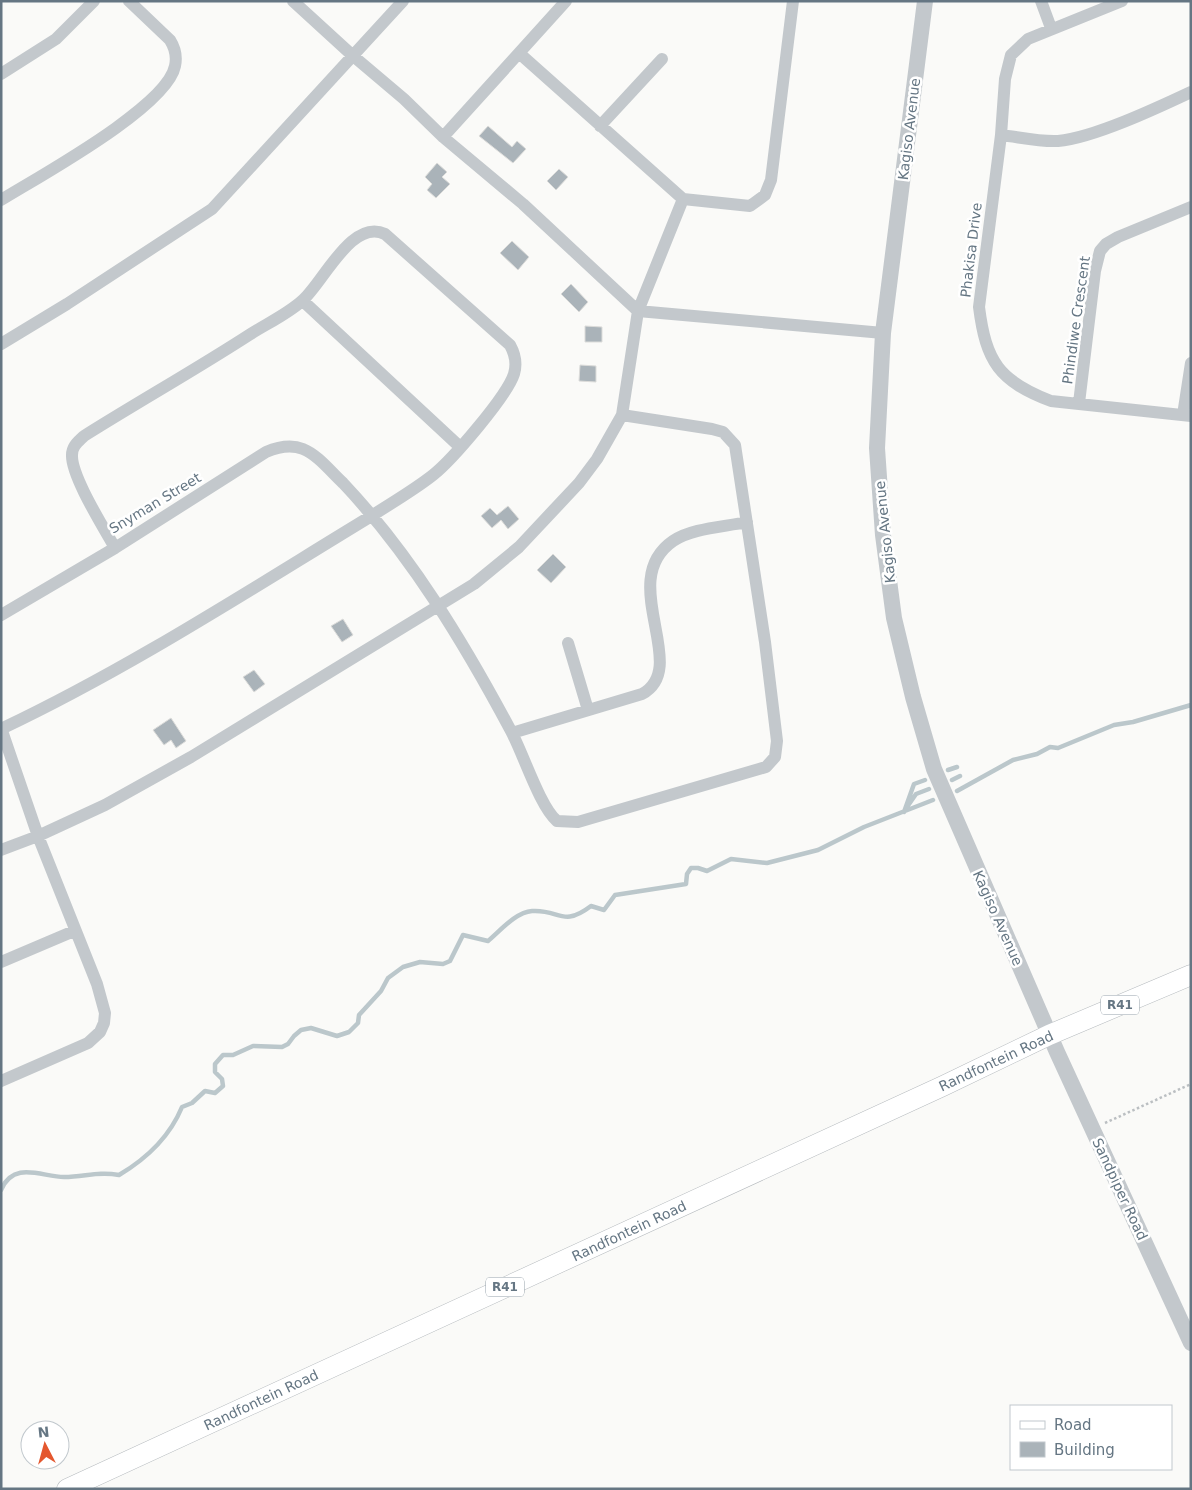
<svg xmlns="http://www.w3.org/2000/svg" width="1192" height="1490" font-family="'DejaVu Sans',sans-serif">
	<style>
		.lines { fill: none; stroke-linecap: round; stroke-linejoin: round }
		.stream { stroke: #bbc7cb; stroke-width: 4.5 }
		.building { fill: #aab3b9; stroke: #dcdcda }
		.primary-casing { stroke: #b5babe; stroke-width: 21 }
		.path { stroke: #bbbfc2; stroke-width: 2.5; stroke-dasharray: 2.5 2.5; stroke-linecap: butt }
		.minor { stroke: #c3c8cc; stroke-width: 12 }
		.tertiary { stroke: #c3c8cc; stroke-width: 16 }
		.primary { stroke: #fff; stroke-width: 20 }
		.labels { text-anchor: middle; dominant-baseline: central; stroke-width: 5; stroke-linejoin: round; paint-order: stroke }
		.shield { fill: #fff; stroke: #939fa8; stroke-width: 1 }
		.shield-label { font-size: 12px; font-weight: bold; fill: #657683 }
		.street-label { font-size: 14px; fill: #657683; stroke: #fff }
	</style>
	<rect width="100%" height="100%" fill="#fafaf8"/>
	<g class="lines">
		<path class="stream" d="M948 770 957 767
			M952 780 960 776
			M957 791 1013 760 1037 754 1050 747 1058 748 1114 725 1133 722 1191 705
			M907 807 916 794 929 789
			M904 812 914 784 925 780
			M1 1190C14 1160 42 1177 64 1177 85 1177 97 1171 119 1175 146 1159 170 1136 182 1107L192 1103 205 1091 215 1093 223 1086 222 1079 215 1072V1064L223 1055H233L253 1046 282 1047 288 1044 294 1036 301 1030 311 1028 337 1036 349 1032 358 1023 359 1015 381 991 388 978 403 967 420 962 443 964 450 961 463 935 488 941C500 931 516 912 532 911 560 909 562 928 591 906L604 910 615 895 686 884 687 874 691 868H698L707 871 731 859 767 863 818 850 864 827 933 800"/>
	</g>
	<path class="building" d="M488 126 512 147 517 141 526 149 513 163 479 136Z
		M437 163 447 172 442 177 450 184 436 198 427 190 432 184 425 177Z
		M559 169 568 177 556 190 547 181Z
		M512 241 529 257 518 270 500 253Z
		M571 284 588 302 579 312 561 294Z
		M585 326 602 327V342H585Z
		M580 365 596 366V382L579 381Z
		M508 506 519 519 508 529 501 520 492 528 481 516 490 508 497 515Z
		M553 554 566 567 551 583 537 570Z
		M343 619 353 635 342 642 331 626Z
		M254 670 265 684 254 692 243 677Z
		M171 718 186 741 176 748 171 740 164 745 153 730Z"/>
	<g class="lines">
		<g class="primary-casing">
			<path id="primary" d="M67 1489 943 1086 1049 1035 1191 975"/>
		</g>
		<path class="path" d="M1105 1123 1191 1084"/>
		<path class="minor" d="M293 1 352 55 404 99 443 137 523 204 638 311 883 333
			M566 1 519 53 683 199 750 206 765 195 771 180 793 1
			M1041 1 1051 28
			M1122 1 1028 39 1011 55 1005 79 1001 135 979 307C986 362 999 381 1051 401L1191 416
			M1 74 56 39 94 1
			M600 126 662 59
			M1001 135C1019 137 1039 142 1058 141 1093 138 1157 108 1191 92
			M443 137 519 53
			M1 200C38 177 167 107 175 66 177 57 175 48 170 40L129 1
			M303 301 459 446
			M1 344 67 304 212 209 403 1
			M1079 403 1095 271 1100 251 1106 244 1118 237 1191 207
			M1183 415 1191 363
			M1 615 115 548
			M568 643 588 710
			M1 728 38 836 97 984 105 1013 104 1023 100 1032 88 1043 1 1081
			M1 729C130 668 251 589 373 515 393 502 414 490 433 475 452 460 507 396 514 374 517 364 515 354 510 345L385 234C352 218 324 281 303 300 288 314 266 324 249 335 195 370 138 402 84 436 78 442 72 446 72 455 71 476 104 528 115 548L266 452C278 447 290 444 303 449 318 455 331 472 343 483 411 555 464 643 511 731 523 753 540 807 557 821L578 822 766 767 775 757 777 741 765 642 735 445 723 432 712 429 622 415
			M512 733 642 694C692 667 615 581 673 541 692 528 724 527 747 522
			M1 850 38 836 105 805 191 757 474 584 519 547 579 483 597 459 622 415 638 311 683 199
			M1 962 74 931"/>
		<path class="tertiary" d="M925 1 883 333 877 448 883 535 894 618 913 697 934 769 1057 1052 1191 1343"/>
		<use href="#primary" class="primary"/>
	</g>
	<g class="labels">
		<g class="shield">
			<rect x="1101" y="995.5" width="38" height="19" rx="4"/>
			<rect x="486" y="1277.5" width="38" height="19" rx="4"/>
		</g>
		<g class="shield-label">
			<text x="1120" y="1005">R41</text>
			<text x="505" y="1287">R41</text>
		</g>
		<g class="street-label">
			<text transform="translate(909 129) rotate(-83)">Kagiso Avenue</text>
			<text transform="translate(971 250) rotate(-83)">Phakisa Drive</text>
			<text transform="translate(1076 320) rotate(-82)">Phindiwe Crescent</text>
			<text transform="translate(155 503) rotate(-31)">Snyman Street</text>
			<text transform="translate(885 532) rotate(-96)">Kagiso Avenue</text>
			<text transform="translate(998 918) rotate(66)">Kagiso Avenue</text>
			<text transform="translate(996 1061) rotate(-25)">Randfontein Road</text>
			<text transform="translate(1120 1189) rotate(65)">Sandpiper Road</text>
			<text transform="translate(629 1231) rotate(-25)">Randfontein Road</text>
			<text transform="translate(261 1400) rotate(-25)">Randfontein Road</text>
		</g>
	</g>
	<rect width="1192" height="1490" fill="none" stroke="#657683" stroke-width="5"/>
	<rect x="1010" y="1405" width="162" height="65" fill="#ffffff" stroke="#c1c8cd"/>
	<rect x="1020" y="1421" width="25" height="8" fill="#ffffff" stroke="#c1c8cd"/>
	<text x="1054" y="1430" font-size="15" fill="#657683">Road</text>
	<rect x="1020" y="1442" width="25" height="15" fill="#aab3b9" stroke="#c1c8cd"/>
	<text x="1054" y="1455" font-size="15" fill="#657683">Building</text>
	<g transform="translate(45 1445) rotate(354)"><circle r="24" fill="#ffffff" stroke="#c1c8cd"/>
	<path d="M0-4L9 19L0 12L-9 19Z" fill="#e4572e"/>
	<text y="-8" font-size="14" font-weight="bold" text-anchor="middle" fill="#657683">N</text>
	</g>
</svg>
